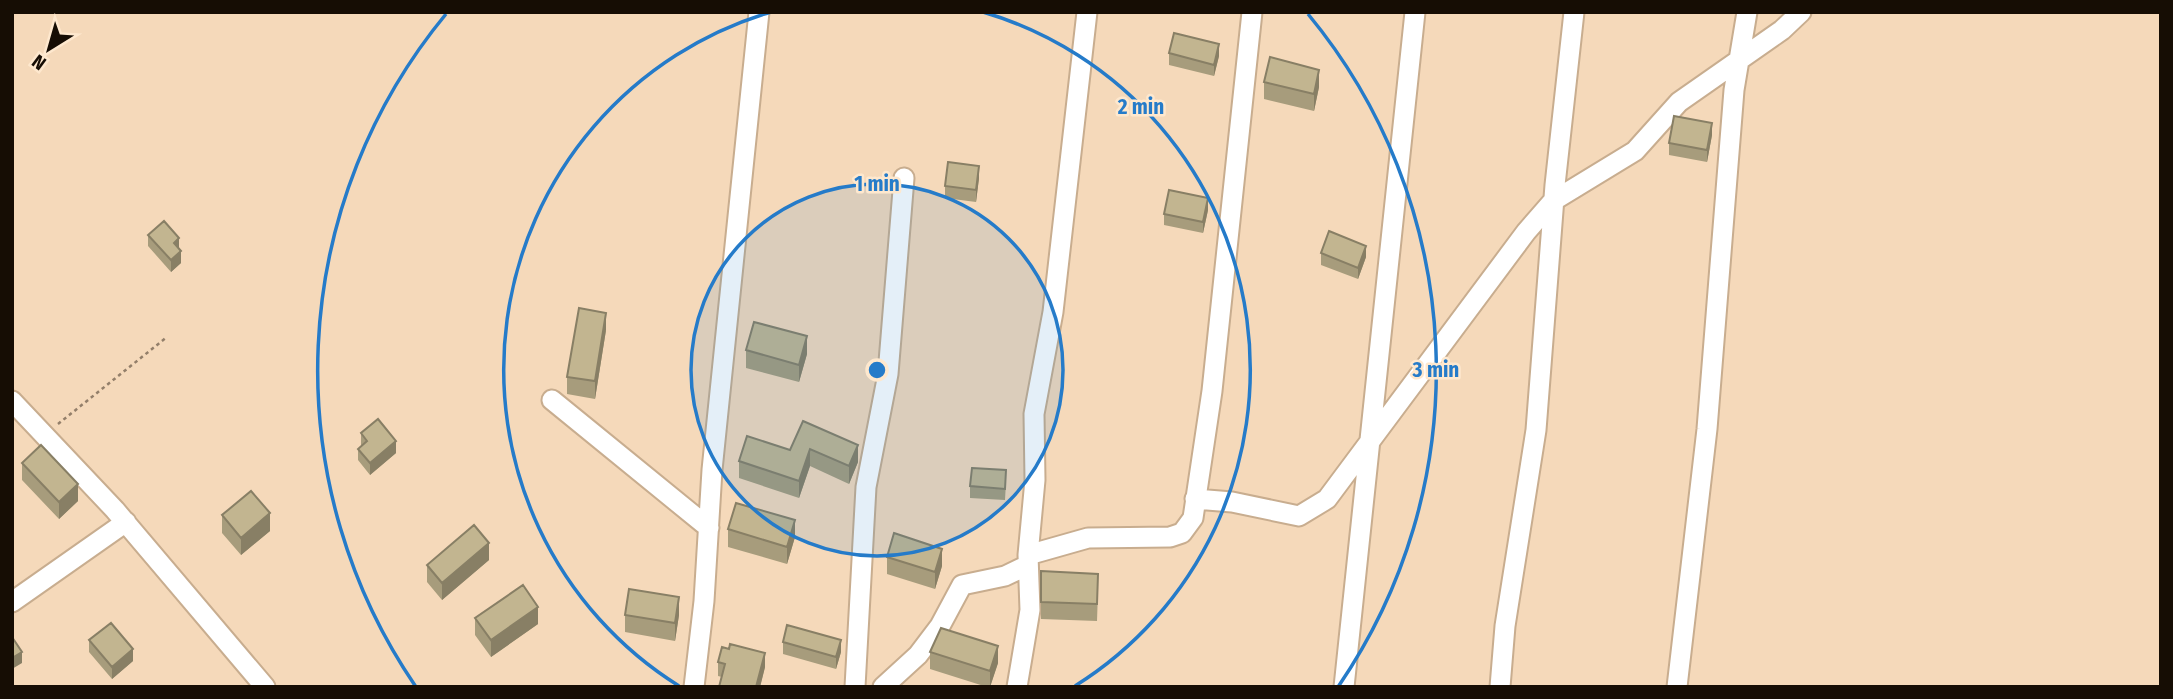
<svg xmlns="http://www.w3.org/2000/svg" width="2173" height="699" font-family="'Fira Sans Condensed',sans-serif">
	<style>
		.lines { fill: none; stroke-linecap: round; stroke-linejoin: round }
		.minor-casing { stroke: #c8ad8f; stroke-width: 23 }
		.path { stroke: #937f6a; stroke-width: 2.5; stroke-dasharray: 3.5 3.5; stroke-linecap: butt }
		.minor { stroke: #fff; stroke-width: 19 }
		.wall { fill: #a79c7c }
		.shaded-wall { fill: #887f65 }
		.building { fill: #c2b590; stroke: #887f65; stroke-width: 2 }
		.ring { fill: none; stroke: #257bc9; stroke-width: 3.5 }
		.centre { fill: #257bc9; stroke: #fee8ce; stroke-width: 3.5 }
		.ring-label { font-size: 21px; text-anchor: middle; font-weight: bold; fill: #257bc9; stroke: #fee8ce; stroke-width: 5; stroke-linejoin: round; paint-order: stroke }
	</style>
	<rect width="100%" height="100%" fill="#f5d9ba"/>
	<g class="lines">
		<g class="minor-casing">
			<path id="minor" d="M552 400 709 528
				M12 401 115 510 265 687
				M1195 499 1232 502 1299 516 1327 499 1526 232 1553 201 1635 151 1679 102 1782 30 1801 12
				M1028 555 1088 538 1170 537 1182 533 1193 518 1212 391 1252 12
				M12 602 126 522
				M694 687 704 601 712 470 759 12
				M855 687 866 487 888 374 904 178
				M883 687 918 655 940 626 962 585 1005 576 1028 565
				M1017 687 1030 610 1028 555 1035 480 1034 414 1053 312 1087 12
				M1344 687 1415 12
				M1500 687 1505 626 1536 430 1555 185 1574 12
				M1677 687 1707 429 1734 90 1747 12"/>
		</g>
		<path class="path" d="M58 424 167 337"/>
		<use href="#minor" class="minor"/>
	</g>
	<path class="wall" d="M1169 53 1219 56 1214 76 1169 65Z
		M1264 82 1319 87 1314 111 1264 99Z
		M1712 135 1707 162 1669 155V143Z
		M979 178 976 202 945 198V186Z
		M1208 210 1203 233 1164 225V214Z
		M148 235 179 248 181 263 171 272 148 246Z
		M1321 253 1366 257 1358 279 1321 265Z
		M606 330 595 399 567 394V377Z
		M746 350 807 354 799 382 746 368Z
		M803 421 858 462 849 484 810 466 799 498 739 478V461L790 450Z
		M361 433 396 453 370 475 358 460V449L361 446Z
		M22 463 78 501 59 519 22 480Z
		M1006 482 1005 500 970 498V486Z
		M222 515 270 531 241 555 222 533Z
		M728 529 795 537 787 564 728 547Z
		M887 557 942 566 935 589 887 574Z
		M489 560 442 600 427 582V565Z
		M1041 571 1098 591 1097 621 1041 619Z
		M625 615H679L675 641 625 632Z
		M475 618 538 624 491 657 475 635Z
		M89 640 133 661 112 679 89 652Z
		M783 642 841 652 836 669 783 654Z
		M930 652 998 663 990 687H987L930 669Z
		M718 662 765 667 760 687H719L722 677 718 676Z"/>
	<path class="shaded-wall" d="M1219 44V56L1214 76V65Z
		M1319 70V87L1314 111V94Z
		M1712 123V135L1707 162V150Z
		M979 166V178L976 202V190Z
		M1208 198V210L1203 233V222Z
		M179 238V250L174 243Z
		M1366 246V257L1358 279V268Z
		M181 251V263L171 272V260Z
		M606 313V330L595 399V381Z
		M807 336V354L799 382V365Z
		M396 441V453L370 475V463Z
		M858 445V462L849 484V466Z
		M810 449V466L799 498V481Z
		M78 484V501L59 519V502Z
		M270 513V531L241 555V538Z
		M795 520V537L787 564V547Z
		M489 543V560L442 600V583Z
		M942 549V566L935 589V572Z
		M679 597V615L675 641V623Z
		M538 607V624L491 657V640Z
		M841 640V652L836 669V657Z
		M998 646V663L990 687V671Z
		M133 649V661L112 679V667Z
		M22 652V663L12 669V658Z
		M765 653V667L760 687H756Z"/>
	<path class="building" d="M1174 33 1219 44 1214 65 1169 53Z
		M1270 57 1319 70 1314 94 1264 82Z
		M1674 116 1712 123 1707 150 1669 143Z
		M948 162 979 166 976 190 945 186Z
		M1169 190 1208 198 1203 222 1164 214Z
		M164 221 179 238 174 243 181 251 171 260 148 235Z
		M1329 231 1366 246 1358 268 1321 253Z
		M579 308 606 313 595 381 567 377Z
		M754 322 807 336 799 365 746 350Z
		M378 419 396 441 370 463 358 449 367 441 361 433Z
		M803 421 858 445 849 466 810 449 799 481 739 461 747 436 790 450Z
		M41 445 78 484 59 502 22 463Z
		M972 468 1006 470 1005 489 970 486Z
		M251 491 270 513 241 538 222 515Z
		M736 503 795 520 787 547 728 529Z
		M474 525 489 543 442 583 427 565Z
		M894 533 942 549 935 572 887 557Z
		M1041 571 1098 574 1097 604 1041 602Z
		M523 585 538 607 491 640 475 618Z
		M629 589 679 597 675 623 625 615Z
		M111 623 133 649 112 667 89 640Z
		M787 625 841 640 836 657 783 642Z
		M941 628 998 646 990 671 930 652Z
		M12 637 22 652 12 658Z
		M730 644 765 653 756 687H719L725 664 718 662 722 647 729 649Z"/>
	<circle cx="877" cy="370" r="186" fill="#257bc9" fill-opacity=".12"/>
	<g class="ring">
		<circle cx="877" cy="370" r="186"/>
		<path d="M679 686A373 373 0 0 1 771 12M983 12A373 373 0 0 1 1075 686"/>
		<path d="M416 687A559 559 0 0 1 446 14M1308 14A559 559 0 0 1 1338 687"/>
	</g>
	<circle cx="877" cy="370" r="10" class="centre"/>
	<g class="ring-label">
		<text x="1141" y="114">2 min</text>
		<text x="877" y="191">1 min</text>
		<text x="1436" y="377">3 min</text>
	</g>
	<rect width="2173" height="699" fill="none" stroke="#160d04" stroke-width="28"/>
	<g transform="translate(49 49) rotate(217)" stroke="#fee8ce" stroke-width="5" paint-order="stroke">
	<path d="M0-5L12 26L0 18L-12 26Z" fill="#160d04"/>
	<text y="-10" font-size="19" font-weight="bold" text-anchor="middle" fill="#160d04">N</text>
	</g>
</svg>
